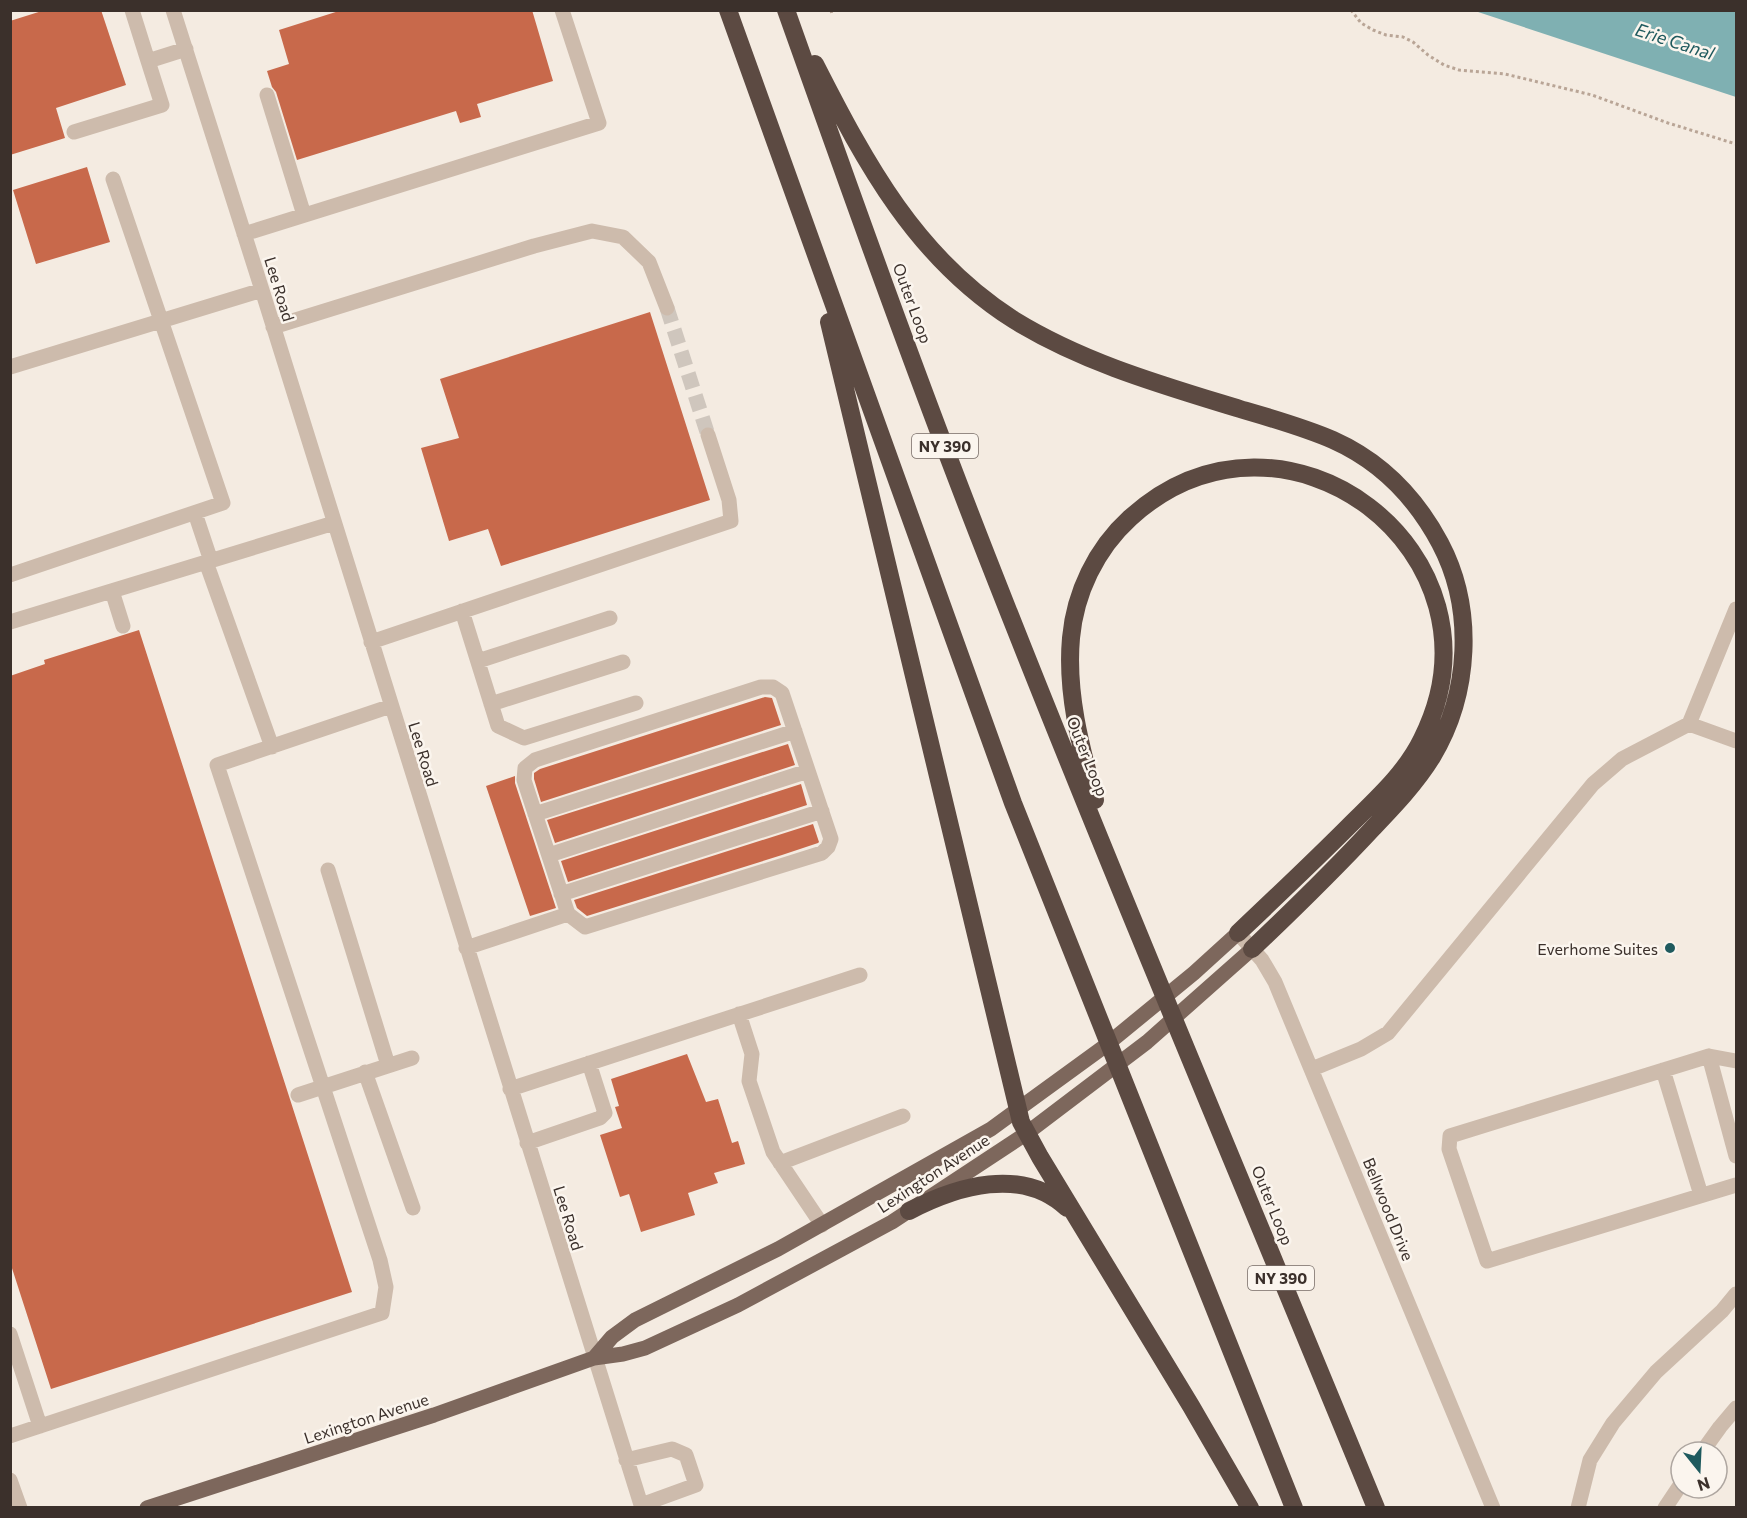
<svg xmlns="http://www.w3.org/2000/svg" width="1747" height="1518" font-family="Commissioner,sans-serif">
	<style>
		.water { fill: #7fb0b2 }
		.building { fill: #c8694b }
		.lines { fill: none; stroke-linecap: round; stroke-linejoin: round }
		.minor-tunnel { stroke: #cfc6bd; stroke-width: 15; stroke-dasharray: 15 8; stroke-linecap: butt }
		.path { stroke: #b9a596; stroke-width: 3; stroke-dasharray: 3 3; stroke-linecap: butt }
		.minor { stroke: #cdbbac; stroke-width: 15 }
		.major { stroke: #7d675c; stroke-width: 15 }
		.highway { stroke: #5c4a42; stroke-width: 18 }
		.poi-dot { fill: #1f5a5e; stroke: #fbf5ee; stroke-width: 2 }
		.labels { text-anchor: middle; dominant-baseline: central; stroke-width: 5; stroke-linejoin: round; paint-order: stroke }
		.shield { fill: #fbf5ee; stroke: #756b66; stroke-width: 1.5 }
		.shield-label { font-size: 15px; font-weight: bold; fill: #3b302b }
		.street-label { font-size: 16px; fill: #3b302b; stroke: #fbf5ee }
		.poi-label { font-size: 16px; fill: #3b302b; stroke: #fbf5ee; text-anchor: end }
		.water-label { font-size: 18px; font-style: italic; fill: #1f5a5e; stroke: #fbf5ee }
	</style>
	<rect width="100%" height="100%" fill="#f4ebe1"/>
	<path class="water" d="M1475 11H1736V97Z"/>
	<path class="building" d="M45 10H101L126 85 56 108 65 138 10 155V21Z
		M342 10H532L553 81 477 104 481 117 460 123 456 111 297 160 276 92 272 87 267 71 289 64 279 30Z
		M87 167 110 242 36 264 13 190Z
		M650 312 710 500 501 566 488 529 449 541 421 448 459 438 440 379Z
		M139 630 352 1292 51 1389 10 1262V676L45 664 44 660Z
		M765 697 772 698 781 725 541 802 534 779V773L540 769Z
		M788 744 795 765 555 843 547 820Z
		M515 776V783L556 908 530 916 486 786Z
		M801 784 807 805 568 882 561 861Z
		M813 824 819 842 818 843 782 855 587 916 577 908 574 900Z
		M687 1054 706 1102 718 1099 732 1143 738 1141 745 1164 714 1173 718 1183 688 1193 695 1215 641 1232 629 1194 620 1197 600 1135 622 1128 615 1107 619 1106 611 1079Z"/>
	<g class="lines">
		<path class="minor-tunnel" d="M667 308 708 435"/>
		<path class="path" d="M831 10 832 15
			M1351 10 1361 23 1373 30 1386 35 1403 37 1413 42 1428 55 1444 65 1459 70 1505 74 1592 95 1668 123 1736 144"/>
		<path class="minor" d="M132 10 148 61
			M173 10 262 290 642 1508
			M267 95 304 215
			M74 132 162 105 148 61 186 49
			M244 234 599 123 562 10
			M273 327 534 246 592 231 623 237 649 262 667 308
			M10 367 262 290
			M195 513 211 561
			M206 562 272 747
			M10 575 223 503 113 179
			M112 591 123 626
			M462 611 498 726 524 738 636 703
			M10 622 334 523
			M371 642 731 521 729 500 708 435
			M478 661 610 618
			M491 704 623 662
			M1689 724 1736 741
			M535 814 795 731
			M549 855 808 771
			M328 870 388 1065
			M561 894 822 811
			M1238 933 1262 960 1275 982 1493 1508
			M466 948 568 914 524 780 525 768 535 760 761 687H773L782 693 831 839 828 847 822 853 585 927 568 914
			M739 1014 752 1054 749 1081 773 1152 822 1225
			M1709 1056 1736 1156
			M1736 1061 1709 1056 1450 1136 1449 1149 1487 1261 1736 1185
			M1312 1069 1361 1049 1388 1033 1593 784 1622 759 1689 724 1736 609
			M1663 1070 1701 1195
			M365 1072 413 1208
			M510 1089 860 975
			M298 1095 412 1058
			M527 1143 600 1118 605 1113 589 1063
			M780 1163 903 1116
			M10 1334 40 1426
			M10 1436 382 1313 386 1287 380 1260 217 765 391 706
			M1702 1452 1720 1427 1736 1408
			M626 1460 672 1449 686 1455 696 1485 641 1505
			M10 1480 20 1508
			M1578 1508 1590 1460 1613 1423 1656 1372 1722 1311 1736 1294
			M1665 1508 1681 1484"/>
		<path class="major" d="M594 1358 612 1337 635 1320 778 1249 991 1129 1105 1046 1194 973 1238 933
			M147 1508 434 1415 594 1358 623 1354 645 1348 738 1305 892 1222 1027 1133 1147 1042 1252 949"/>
		<path class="highway" d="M728 10 1013 803 1294 1508
			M786 10C851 193 916 376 987 557 1112 876 1246 1191 1376 1508
			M815 64C866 164 916 258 1014 320 1084 363 1162 385 1240 409 1271 418 1303 427 1333 440 1380 461 1416 498 1440 543 1475 609 1470 694 1432 757 1416 783 1394 806 1373 828 1334 870 1293 910 1252 949
			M829 322 1021 1122 1040 1157 1191 1406 1250 1508
			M1095 800C1081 748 1066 694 1071 638 1075 593 1096 549 1130 518 1284 378 1515 554 1422 739 1405 774 1375 800 1348 827 1312 863 1275 898 1238 933
			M909 1211C957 1186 1022 1166 1067 1208"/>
	</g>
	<circle class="poi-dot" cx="1670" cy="948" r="6"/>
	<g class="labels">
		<g class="shield">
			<rect x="912" y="434" width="66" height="24" rx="4.5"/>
			<rect x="1248" y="1266" width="66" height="24" rx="4.5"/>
		</g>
		<g class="shield-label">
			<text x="945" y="446">NY 390</text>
			<text x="1281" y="1278">NY 390</text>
		</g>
		<g class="street-label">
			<text transform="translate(280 289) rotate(73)">Lee Road</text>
			<text transform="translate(913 303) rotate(70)">Outer Loop</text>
			<text transform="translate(424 754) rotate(73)">Lee Road</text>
			<text transform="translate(1088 756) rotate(68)">Outer Loop</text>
			<text transform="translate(933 1173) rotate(-33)">Lexington Avenue</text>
			<text transform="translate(1273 1205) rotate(68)">Outer Loop</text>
			<text transform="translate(1389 1209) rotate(68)">Bellwood Drive</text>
			<text transform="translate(569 1218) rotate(73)">Lee Road</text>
			<text transform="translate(366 1418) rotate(-18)">Lexington Avenue</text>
		</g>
		<g class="poi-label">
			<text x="1658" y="948">Everhome Suites</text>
		</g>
		<g class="water-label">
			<text transform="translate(1675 41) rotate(18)">Erie Canal</text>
		</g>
	</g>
	<rect width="1747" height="1518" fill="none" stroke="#3b302b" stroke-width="24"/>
	<g transform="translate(1699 1470) rotate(162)"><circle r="28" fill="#fbf5ee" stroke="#aea6a0" stroke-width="1.5"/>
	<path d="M0-4.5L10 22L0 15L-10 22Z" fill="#1f5a5e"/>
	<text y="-9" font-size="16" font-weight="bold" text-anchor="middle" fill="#3b302b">N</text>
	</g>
</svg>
